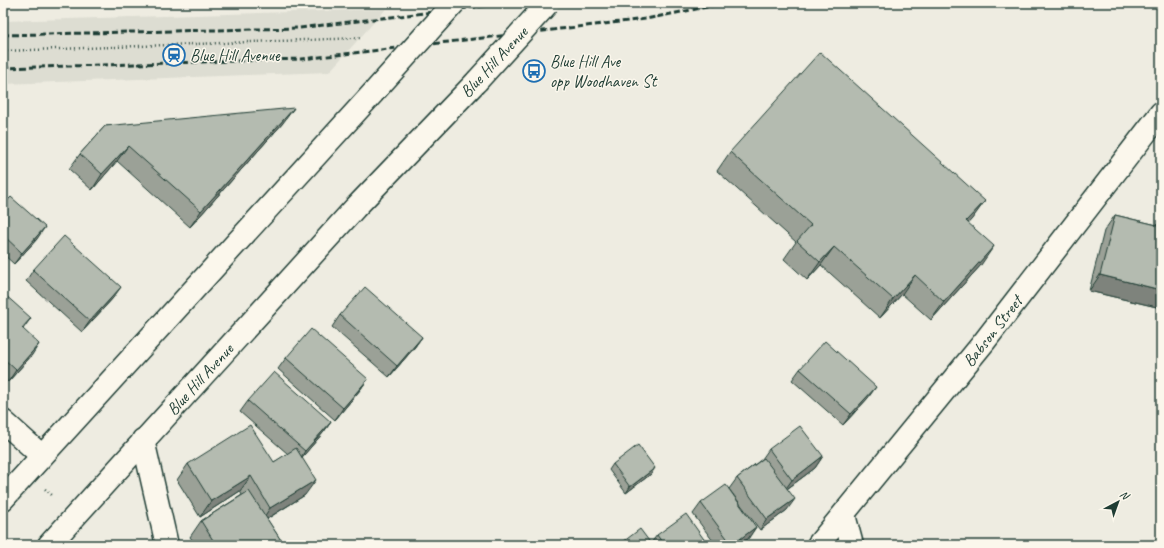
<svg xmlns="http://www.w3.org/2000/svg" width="1164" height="548" font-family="Caveat,sans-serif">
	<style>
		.built { fill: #ddddd2 }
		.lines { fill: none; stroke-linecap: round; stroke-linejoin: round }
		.street-casing { stroke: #1f3d34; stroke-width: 25 }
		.secondary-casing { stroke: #1f3d34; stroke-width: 25 }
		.highway-casing { stroke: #1f3d34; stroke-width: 25 }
		.path { stroke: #1f3d34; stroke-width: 2.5; stroke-dasharray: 1 3; stroke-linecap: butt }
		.street { stroke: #fbf7ec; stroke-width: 22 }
		.secondary { stroke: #fbf7ec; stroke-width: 22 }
		.highway { stroke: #fbf7ec; stroke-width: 22 }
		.rail { stroke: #1f3d34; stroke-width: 3; stroke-dasharray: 6 3; stroke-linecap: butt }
		.highway-bridge-casing { stroke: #1f3d34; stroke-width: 25; stroke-linecap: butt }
		.highway-bridge { stroke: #fbf7ec; stroke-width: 22 }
		.wall { fill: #9ba197; stroke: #1f3d34 }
		.shaded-wall { fill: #7e837b; stroke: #1f3d34 }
		.building { fill: #b4bbb0; stroke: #1f3d34 }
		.labels { text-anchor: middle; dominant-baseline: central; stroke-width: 3; stroke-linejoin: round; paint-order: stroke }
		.poi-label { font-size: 17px; fill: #1f3d34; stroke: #fbf7ec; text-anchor: start }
		.street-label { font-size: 17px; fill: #1f3d34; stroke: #fbf7ec }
	</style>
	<rect width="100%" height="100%" fill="#eeece1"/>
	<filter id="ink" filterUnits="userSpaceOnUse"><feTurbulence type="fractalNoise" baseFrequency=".025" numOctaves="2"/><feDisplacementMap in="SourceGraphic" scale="8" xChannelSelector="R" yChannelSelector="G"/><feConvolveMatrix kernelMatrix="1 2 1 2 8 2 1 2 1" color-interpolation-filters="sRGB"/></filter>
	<g filter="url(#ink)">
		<path class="built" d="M386 9 329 72 3 84V21Z"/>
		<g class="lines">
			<g class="street-casing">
				<path id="street" d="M3 421 42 456
					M143 440 167 545
					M844 515 852 545"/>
			</g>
			<g class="secondary-casing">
				<g id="secondary">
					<path id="s1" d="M818 545 984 342 1161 113"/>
				</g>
			</g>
			<g class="highway-casing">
				<g id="highway">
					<path d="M3 499 373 93"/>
					<path id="s2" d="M49 545 355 208 477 81"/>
				</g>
			</g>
			<path class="path" d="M3 51 360 38
				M45 489 53 496"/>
			<use href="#street" class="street"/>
			<use href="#secondary" class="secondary"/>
			<use href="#highway" class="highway"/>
			<path class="rail" d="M3 35 299 28 508 3
				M3 68 302 59 646 19 726 3"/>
			<g class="highway-bridge-casing">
				<path id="highway-bridge" d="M477 81 548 3
					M373 93 454 3"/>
			</g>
			<use href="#highway-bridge" class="highway-bridge"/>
		</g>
		<path class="wall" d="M283 123 190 227 117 161 92 190 69 169 80 154 105 126Z
			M730 152 985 201 968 223 981 265 931 320 902 294 880 318 821 265 807 280 784 259 796 242 717 171Z
			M3 205 37 239 14 264 3 254Z
			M1115 215 1161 226V308L1089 291 1104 231Z
			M33 270 113 298 82 332 26 281Z
			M3 293 23 329 32 355 8 382 3 377Z
			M340 315 422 337 414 348 389 377 332 327Z
			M286 358 368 379 360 390 335 420 278 369Z
			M800 369 868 398 843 425 792 380Z
			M248 401 331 422 323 433 302 457 305 495 267 519 284 545H196L190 537 201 521 242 495 240 491 200 517 177 480 188 464 274 462 288 454 240 412Z
			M769 449 823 456 815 468 787 489V510L760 530 729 489 737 478 762 459Z
			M613 464 651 474 626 493 609 470Z
			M701 503 756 527 748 539 739 545H716L693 514Z
			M657 535 708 545H619L651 543Z"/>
		<path class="shaded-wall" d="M294 108 283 123 190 227 201 211Z
			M128 146 117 161 92 190 102 174Z
			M985 201 972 219 953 240 966 221Z
			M45 227 37 239 14 264 22 253Z
			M994 246 981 265 931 320 944 302Z
			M834 247 821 265 807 280 820 262Z
			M915 275 902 294 880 318 893 299Z
			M1100 275 1161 290V308L1089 291Z
			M121 287 113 298 82 332 90 321Z
			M31 318 23 329 22 328Z
			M422 337 414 348 389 377 397 366Z
			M39 344 32 355 8 382 16 370Z
			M368 379 360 390 335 420 343 408Z
			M876 387 868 398 843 425 851 414Z
			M331 422 323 433 298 462 305 451Z
			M823 456 815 468 784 491 792 480Z
			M655 468 651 474 626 493 630 487Z
			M251 476 240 491 200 517 211 501Z
			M316 480 305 495 260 523 270 508Z
			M795 499 787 510 760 530 767 519Z
			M756 527 748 539 739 545H732Z"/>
		<path class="building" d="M820 52 985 201 966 221 994 246 944 302 915 275 893 299 834 247 820 262 797 241 811 225 730 152Z
			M294 108 201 211 128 146 102 174 80 154 105 126Z
			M11 197 45 227 22 253 3 235V205Z
			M1115 215 1161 226V290L1100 275Z
			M64 236 121 287 90 321 33 270Z
			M365 287 422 337 397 366 340 315Z
			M3 293 31 318 22 328 39 344 16 370 3 358Z
			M311 329 368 379 343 408 286 358Z
			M825 341 876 387 851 414 800 369Z
			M274 372 331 422 305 451 248 401Z
			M250 425 274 462 296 448 316 480 270 508 251 476 211 501 188 464Z
			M800 426 823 456 792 480 769 449Z
			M638 445 655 468 630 487 613 464Z
			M764 458 795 499 767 519 737 478Z
			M726 485 756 527 732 545 701 503Z
			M249 491 284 545H216L201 521Z
			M686 514 708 545H664L657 535Z
			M640 529 652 545H619Z"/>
	</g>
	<defs>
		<g id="station-ring" transform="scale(1.15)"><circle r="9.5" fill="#fbf7ec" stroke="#1f6fb2" stroke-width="1.5"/><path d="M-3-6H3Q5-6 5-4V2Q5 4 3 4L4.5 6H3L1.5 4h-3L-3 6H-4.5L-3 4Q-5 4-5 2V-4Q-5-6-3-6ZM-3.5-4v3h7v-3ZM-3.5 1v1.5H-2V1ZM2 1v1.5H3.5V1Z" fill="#1f6fb2"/></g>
		<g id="bus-ring" transform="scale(1.15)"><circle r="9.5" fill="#fbf7ec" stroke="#1f6fb2" stroke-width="1.5"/><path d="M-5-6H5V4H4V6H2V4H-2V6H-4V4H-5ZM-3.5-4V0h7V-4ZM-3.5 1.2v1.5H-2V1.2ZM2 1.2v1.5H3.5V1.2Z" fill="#1f6fb2"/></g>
	</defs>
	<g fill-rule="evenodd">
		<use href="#station-ring" x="174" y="55"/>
		<use href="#bus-ring" x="534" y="71"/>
	</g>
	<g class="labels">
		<g class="poi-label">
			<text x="190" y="55">Blue Hill Avenue</text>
			<text x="550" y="61">Blue Hill Ave<tspan x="550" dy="20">opp Woodhaven St</tspan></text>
		</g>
		<g class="street-label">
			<text transform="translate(494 62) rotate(-47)">Blue Hill Avenue</text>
			<text stroke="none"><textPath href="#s1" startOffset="276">Babson Street</textPath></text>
			<text stroke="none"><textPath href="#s2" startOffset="224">Blue Hill Avenue</textPath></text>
		</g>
	</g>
	<rect width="1164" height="548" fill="none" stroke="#fbf7ec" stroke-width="16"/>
	<rect x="8" y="8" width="1148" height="532" fill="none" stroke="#1f3d34" stroke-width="1.5" filter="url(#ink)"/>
	<g transform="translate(1118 502) rotate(41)" stroke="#fbf7ec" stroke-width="3" paint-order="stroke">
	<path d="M0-3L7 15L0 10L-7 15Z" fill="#1f3d34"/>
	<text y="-6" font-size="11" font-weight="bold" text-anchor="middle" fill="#1f3d34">N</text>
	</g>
</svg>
